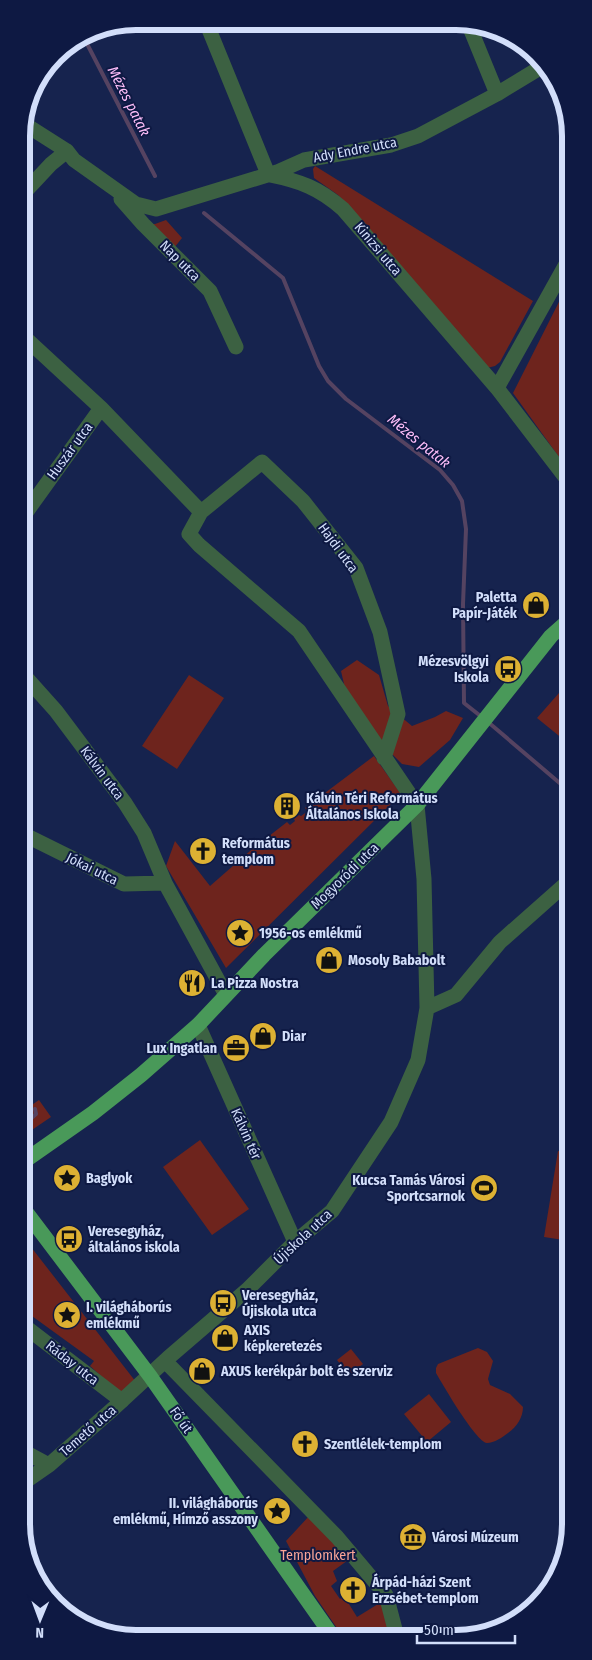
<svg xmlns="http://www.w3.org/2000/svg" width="592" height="1660" font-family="'Fira Sans Condensed',sans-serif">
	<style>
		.green { fill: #6e241d }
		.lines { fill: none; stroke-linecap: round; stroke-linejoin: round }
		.stream { stroke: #554361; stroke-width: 4 }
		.minor { stroke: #3c6142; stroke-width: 15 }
		.major { stroke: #499959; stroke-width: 15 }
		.labels { text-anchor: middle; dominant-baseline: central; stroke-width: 4; stroke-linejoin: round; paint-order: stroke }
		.street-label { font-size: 14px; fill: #d2defa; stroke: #0e1943 }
		.poi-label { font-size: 14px; font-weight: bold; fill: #d2defa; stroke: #0e1943; text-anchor: start }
		.park-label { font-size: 14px; fill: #faa497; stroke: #0e1943 }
		.water-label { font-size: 15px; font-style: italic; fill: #fcbdf8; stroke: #0e1943 }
		.rim { fill: none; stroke: #d2defa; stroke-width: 6 }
	</style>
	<rect width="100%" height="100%" fill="#16234e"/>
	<path class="green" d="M315 166 533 301 500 362 495 366 487 368 352 210 338 195 314 178 313 169Z
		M166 220 182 238 174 248 147 224H155Z
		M569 282V471L513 393Z
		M357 660 379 675 388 706 412 726 435 717 446 711 463 718 450 740 419 767 402 764 372 734 347 697 341 671Z
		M189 675 224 698 177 769 142 746Z
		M559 693 569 702V744L537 718Z
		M374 756 401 794 226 968 166 866 175 841 210 886 250 851 287 822 290 825 295 821 294 819 299 815 301 816 308 811 305 808Z
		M39 1100 51 1117 23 1136V1111Z
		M200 1140 249 1209 212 1235 163 1167Z
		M558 1151 570 1153V1241L544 1237Z
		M31 1247 136 1382 122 1395 90 1366 94 1361 25 1311 23 1313V1253Z
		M478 1348 487 1352 493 1361 488 1379 490 1385 510 1394 523 1407C523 1417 517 1427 508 1433 503 1437 494 1443 487 1443 476 1442 443 1385 436 1373V1368L438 1364Z
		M351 1349 363 1364 349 1375 337 1360Z
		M429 1394 451 1422 427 1442 404 1414Z
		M310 1515 351 1558 333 1571 337 1581 331 1586 340 1599 344 1596 357 1617 383 1601 391 1637H343L315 1596 286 1541Z"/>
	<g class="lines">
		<path class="stream" d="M83 36 155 176
			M204 213 283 278 319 366 328 381 346 399 440 470 453 485 462 501 466 529 463 604 464 703 483 718
			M488 722 569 791
			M24 1125 36 1114 35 1109"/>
		<path class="minor" d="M206 22 268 174
			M468 23 497 94
			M23 123 67 151 74 160 136 204 156 209 277 172 304 160 391 145 418 136 497 94 543 66
			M270 175C300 181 319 188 343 209L497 388 569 482
			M22 195 51 164 67 151
			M121 199 143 224 210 291 236 347
			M22 335 101 408 201 512
			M497 388 569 259
			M22 518 101 408
			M22 673 56 711 125 803 144 833 165 883 226 995
			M23 834 124 884 165 883
			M427 1008 456 995 500 942 570 880
			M198 1025 295 1242
			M23 1325 122 1401
			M165 1361 337 1537 386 1595 397 1637
			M23 1451 49 1465
			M23 1483 49 1465 114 1408 168 1358 247 1290 295 1242 332 1211 391 1122 418 1060 427 1008 424 879 417 805 299 631 199 545 189 534 201 512 262 462 303 501 356 568 380 632 398 714 384 758"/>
		<path class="major" d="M23 1162 93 1113 141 1075 198 1025 264 955 417 805 551 636 569 620
			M23 1208 150 1376 333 1637"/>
	</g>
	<defs>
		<g id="shop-disc" transform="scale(1.4375)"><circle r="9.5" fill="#ddb133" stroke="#0e1943"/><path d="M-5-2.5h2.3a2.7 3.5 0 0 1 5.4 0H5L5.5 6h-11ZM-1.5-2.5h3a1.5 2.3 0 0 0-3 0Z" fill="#111"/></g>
		<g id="bus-disc" transform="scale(1.4375)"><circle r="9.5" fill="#ddb133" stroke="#0e1943"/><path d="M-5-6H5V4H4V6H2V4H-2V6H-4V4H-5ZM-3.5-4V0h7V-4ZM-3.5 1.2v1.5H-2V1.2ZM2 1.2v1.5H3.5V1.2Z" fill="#111"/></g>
		<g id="building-disc" transform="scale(1.4375)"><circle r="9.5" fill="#ddb133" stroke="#0e1943"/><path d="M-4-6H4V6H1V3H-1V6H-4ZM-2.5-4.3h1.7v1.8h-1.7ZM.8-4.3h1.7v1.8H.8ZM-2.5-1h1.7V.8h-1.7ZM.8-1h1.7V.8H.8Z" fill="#111"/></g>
		<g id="church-disc" transform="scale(1.4375)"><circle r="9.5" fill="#ddb133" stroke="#0e1943"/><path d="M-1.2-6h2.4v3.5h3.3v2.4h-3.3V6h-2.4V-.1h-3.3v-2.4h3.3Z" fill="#111"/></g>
		<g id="sight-disc" transform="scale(1.4375)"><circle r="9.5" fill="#ddb133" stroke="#0e1943"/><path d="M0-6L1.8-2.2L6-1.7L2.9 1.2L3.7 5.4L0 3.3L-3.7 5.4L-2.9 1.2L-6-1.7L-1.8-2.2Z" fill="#111"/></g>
		<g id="restaurant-disc" transform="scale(1.4375)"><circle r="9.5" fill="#ddb133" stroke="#0e1943"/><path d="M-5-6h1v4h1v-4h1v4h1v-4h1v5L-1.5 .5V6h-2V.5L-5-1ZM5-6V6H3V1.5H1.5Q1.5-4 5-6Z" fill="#111"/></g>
		<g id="office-disc" transform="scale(1.4375)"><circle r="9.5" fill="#ddb133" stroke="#0e1943"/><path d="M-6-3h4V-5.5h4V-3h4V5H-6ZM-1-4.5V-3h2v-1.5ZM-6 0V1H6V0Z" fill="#111"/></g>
		<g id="stadium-disc" transform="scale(1.4375)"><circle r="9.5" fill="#ddb133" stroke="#0e1943"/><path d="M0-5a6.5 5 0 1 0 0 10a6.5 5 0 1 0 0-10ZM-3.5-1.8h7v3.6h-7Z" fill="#111"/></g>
		<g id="museum-disc" transform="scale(1.4375)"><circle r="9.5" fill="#ddb133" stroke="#0e1943"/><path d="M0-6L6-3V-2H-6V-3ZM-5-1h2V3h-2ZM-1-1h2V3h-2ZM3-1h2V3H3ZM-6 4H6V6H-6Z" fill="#111"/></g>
	</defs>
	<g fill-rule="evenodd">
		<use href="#shop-disc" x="536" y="605"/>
		<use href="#bus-disc" x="508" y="669"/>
		<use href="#building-disc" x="287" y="806"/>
		<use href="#church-disc" x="203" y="851"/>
		<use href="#sight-disc" x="240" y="933"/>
		<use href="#shop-disc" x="329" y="960"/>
		<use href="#restaurant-disc" x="192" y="983"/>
		<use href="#shop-disc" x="263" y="1036"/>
		<use href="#office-disc" x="236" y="1048"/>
		<use href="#sight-disc" x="67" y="1178"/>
		<use href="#stadium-disc" x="484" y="1188"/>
		<use href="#bus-disc" x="69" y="1239"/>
		<use href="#bus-disc" x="223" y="1303"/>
		<use href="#sight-disc" x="67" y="1315"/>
		<use href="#shop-disc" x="225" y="1338"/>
		<use href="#shop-disc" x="202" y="1371"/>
		<use href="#church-disc" x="305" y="1444"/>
		<use href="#sight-disc" x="277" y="1511"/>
		<use href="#museum-disc" x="413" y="1537"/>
		<use href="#church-disc" x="353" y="1590"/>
	</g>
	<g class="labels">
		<g class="street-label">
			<text transform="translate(355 150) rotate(-11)">Ady Endre utca</text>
			<text transform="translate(378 249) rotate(50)">Kinizsi utca</text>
			<text transform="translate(180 261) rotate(45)">Nap utca</text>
			<text transform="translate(70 451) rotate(-54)">Huszár utca</text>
			<text transform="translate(338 548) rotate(54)">Hajdi utca</text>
			<text transform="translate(102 773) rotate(53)">Kálvin utca</text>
			<text transform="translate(92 869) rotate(26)">Jókai utca</text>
			<text transform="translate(345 876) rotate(-44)">Mogyoródi utca</text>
			<text transform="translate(246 1134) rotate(66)">Kálvin tér</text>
			<text transform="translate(303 1237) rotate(-43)">Újiskola utca</text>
			<text transform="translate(72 1363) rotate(38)">Ráday utca</text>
			<text transform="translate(181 1420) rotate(55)">Fő út</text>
			<text transform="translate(88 1431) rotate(-41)">Temető utca</text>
		</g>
		<g class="poi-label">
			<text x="517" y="597" text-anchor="end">Paletta<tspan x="517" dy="16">Papír-Játék</tspan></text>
			<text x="489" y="661" text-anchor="end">Mézesvölgyi<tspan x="489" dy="16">Iskola</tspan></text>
			<text x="306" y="798">Kálvin Téri Református<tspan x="306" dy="16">Általános Iskola</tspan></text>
			<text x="222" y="843">Református<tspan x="222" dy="16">templom</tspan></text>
			<text x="259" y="933">1956-os emlékmű</text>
			<text x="348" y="960">Mosoly Bababolt</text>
			<text x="211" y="983">La Pizza Nostra</text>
			<text x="282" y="1036">Diar</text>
			<text x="217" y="1048" text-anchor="end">Lux Ingatlan</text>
			<text x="86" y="1178">Baglyok</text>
			<text x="465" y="1180" text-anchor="end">Kucsa Tamás Városi<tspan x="465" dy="16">Sportcsarnok</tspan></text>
			<text x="88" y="1231">Veresegyház,<tspan x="88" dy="16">általános iskola</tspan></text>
			<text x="242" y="1295">Veresegyház,<tspan x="242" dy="16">Újiskola utca</tspan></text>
			<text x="86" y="1307">I. világháborús<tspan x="86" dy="16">emlékmű</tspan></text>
			<text x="244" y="1330">AXIS<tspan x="244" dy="16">képkeretezés</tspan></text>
			<text x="221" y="1371">AXUS kerékpár bolt és szerviz</text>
			<text x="324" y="1444">Szentlélek-templom</text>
			<text x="258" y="1503" text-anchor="end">II. világháborús<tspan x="258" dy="16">emlékmű, Hímző asszony</tspan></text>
			<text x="432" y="1537">Városi Múzeum</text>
			<text x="372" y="1582">Árpád-házi Szent<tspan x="372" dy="16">Erzsébet-templom</tspan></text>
		</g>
		<g class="park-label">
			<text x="318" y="1555">Templomkert</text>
		</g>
		<g class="water-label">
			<text transform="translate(129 101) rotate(63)">Mézes patak</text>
			<text transform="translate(419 441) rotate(39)">Mézes patak</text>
		</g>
	</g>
	<path d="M0 0H592V1660H0ZM136 30H456A106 106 0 0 1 562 136V1524A106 106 0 0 1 456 1630H136A106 106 0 0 1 30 1524V136A106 106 0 0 1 136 30Z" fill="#0e1943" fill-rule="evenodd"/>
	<path class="rim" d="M136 30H456A106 106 0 0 1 562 136V1524A106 106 0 0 1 456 1630H136A106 106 0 0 1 30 1524V136A106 106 0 0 1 136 30Z"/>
	<g transform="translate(40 1620) rotate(181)" stroke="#0e1943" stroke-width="4" paint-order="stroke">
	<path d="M0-4L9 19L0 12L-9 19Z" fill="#d2defa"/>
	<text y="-8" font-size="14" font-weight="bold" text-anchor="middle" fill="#d2defa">N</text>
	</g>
	<path d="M417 1635v8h98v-8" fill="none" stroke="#d2defa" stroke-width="2.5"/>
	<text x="424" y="1635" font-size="15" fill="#d2defa" stroke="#0e1943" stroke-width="4" paint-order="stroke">50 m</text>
</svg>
